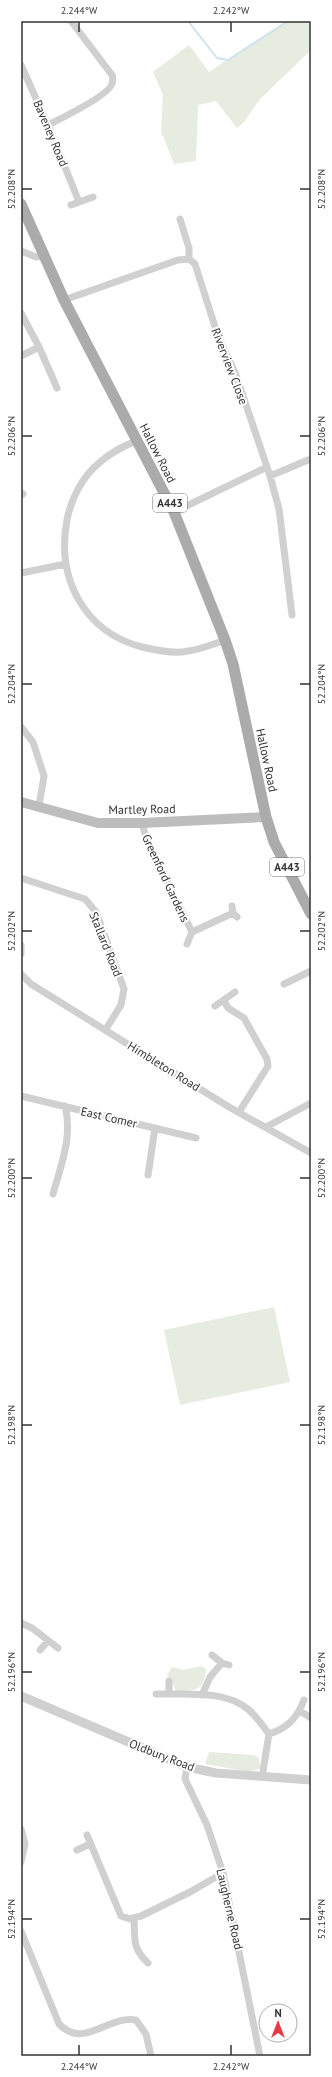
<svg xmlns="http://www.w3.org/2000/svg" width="332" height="2077" font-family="'PT Sans',sans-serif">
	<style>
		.green { fill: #e6ecdf }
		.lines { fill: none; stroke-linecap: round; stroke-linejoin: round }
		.stream { stroke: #cfe2ee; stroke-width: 2 }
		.minor { stroke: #d0d0d0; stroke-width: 7 }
		.tertiary { stroke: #d0d0d0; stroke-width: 9 }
		.secondary { stroke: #bdbdbd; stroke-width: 10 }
		.primary { stroke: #ababab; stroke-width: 11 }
		.ticks { fill: none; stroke: #333; stroke-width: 1.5 }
		.labels { text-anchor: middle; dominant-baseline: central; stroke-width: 4; stroke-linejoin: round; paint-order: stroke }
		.shield { fill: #fff; stroke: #707070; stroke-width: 1 }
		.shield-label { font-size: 11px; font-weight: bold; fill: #333 }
		.street-label { font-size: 12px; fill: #333; stroke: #fff }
		.neatline { fill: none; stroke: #333; stroke-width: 1.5 }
		.ticks-label { font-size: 10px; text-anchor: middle; fill: #333 }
	</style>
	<rect width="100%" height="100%" fill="#fff"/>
	<path class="green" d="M286 21H311V50L260 99 244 122 237 128 216 101 198 105 196 161 174 164 161 131 163 95 153 72 189 45 209 72Z
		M274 1307 290 1382 180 1405 164 1330Z
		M202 1666 206 1669C204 1691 195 1691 176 1691L171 1680 167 1675 172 1667 184 1670Z
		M209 1752 254 1755 259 1758 260 1768 251 1772 205 1764Z"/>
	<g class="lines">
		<path class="stream" d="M188 21 217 58 228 60 288 21"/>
		<path class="minor" d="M21 65 48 125 79 202 93 197
			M48 125C60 119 108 96 112 84 113 81 113 78 112 75L71 21
			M71 205 79 202
			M180 219 189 248V259
			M21 251 36 257 44 256
			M64 300 178 260 189 259 195 264 218 336 236 375 270 476 279 509 292 615
			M21 313 39 347
			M21 356 39 347 57 388
			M138 440C124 446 111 452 99 463 82 477 71 499 67 520 56 578 84 632 142 647 155 650 168 653 181 652 196 651 211 645 225 640
			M270 476 308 460
			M21 495 23 494
			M174 512 267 467
			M21 573 66 564
			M21 727 33 742 44 776 39 806
			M142 823 146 838 192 932
			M21 878 85 899 96 912 124 989 121 1005 106 1029
			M232 906 233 913 237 917
			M187 944 192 932 233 913
			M21 945V954
			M21 974 31 984 229 1107 311 1153
			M284 984 311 971
			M224 1001 228 1008 244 1018 267 1059 268 1066 239 1112
			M215 1006 235 992
			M21 1096 196 1138
			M266 1127 311 1103
			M148 1175 155 1128
			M53 1194C61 1165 73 1136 65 1106
			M21 1623 32 1628 58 1648
			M40 1650 48 1641
			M212 1655 222 1663 229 1665
			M169 1681V1694
			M156 1694C185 1695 225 1689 249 1710 257 1717 263 1726 269 1734L262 1777
			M202 1695 210 1677 222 1663
			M300 1711 311 1718
			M269 1734C288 1728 297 1718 304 1700
			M187 1767 185 1779 207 1825 223 1873 260 2056
			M21 1829 25 1844 21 1862
			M87 1835 121 1916 130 1919 141 1916 190 1892 223 1873
			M77 1850 90 1844
			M134 1918C135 1939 132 1948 148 1963
			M21 1931 59 2024C84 2050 107 2015 136 2020L146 2034 151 2056"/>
		<path class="tertiary" d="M21 1696 187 1767 216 1773 311 1780"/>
		<path class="secondary" d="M21 802 98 823H142L266 817"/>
		<path class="primary" d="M21 204 64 300 174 512 225 640 233 664 266 817 274 842 311 914"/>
	</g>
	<path class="ticks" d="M79 22V32M231 22V32M22 189H32M300 189H310M22 436H32M300 436H310M22 684H32M300 684H310M22 931H32M300 931H310M22 1178H32M300 1178H310M22 1425H32M300 1425H310M22 1672H32M300 1672H310M22 1919H32M300 1919H310M79 2045V2055M231 2045V2055"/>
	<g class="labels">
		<g class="shield">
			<rect x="153" y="494" width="34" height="18" rx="3"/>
			<rect x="270" y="858" width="34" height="18" rx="3"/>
		</g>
		<g class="shield-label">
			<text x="170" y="503">A443</text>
			<text x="287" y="867">A443</text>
		</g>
		<g class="street-label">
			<text transform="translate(51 133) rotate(67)">Baveney Road</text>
			<text transform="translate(230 366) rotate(69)">Riverview Close</text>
			<text transform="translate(158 453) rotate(63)">Hallow Road</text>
			<text transform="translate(267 760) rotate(78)">Hallow Road</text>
			<text transform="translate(142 809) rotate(-1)">Martley Road</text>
			<text transform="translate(166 878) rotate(65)">Greenford Gardens</text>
			<text transform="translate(106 944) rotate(68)">Stallard Road</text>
			<text transform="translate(164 1066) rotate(32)">Himbleton Road</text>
			<text transform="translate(109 1117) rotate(13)">East Comer</text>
			<text transform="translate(162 1755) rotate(21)">Oldbury Road</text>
			<text transform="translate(230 1909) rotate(77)">Laugherne Road</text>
		</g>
	</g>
	<rect width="332" height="2077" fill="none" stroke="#ffffff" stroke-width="44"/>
	<g transform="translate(278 2023)"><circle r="19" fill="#ffffff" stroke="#adadad"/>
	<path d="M0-3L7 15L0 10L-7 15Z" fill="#e63946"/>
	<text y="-6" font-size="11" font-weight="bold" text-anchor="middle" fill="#333333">N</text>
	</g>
	<rect x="22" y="22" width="288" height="2033" class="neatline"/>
	<g class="ticks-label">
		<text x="79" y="14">2.244°W</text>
		<text x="231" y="14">2.242°W</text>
		<text transform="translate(11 189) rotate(-90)" y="4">52.208°N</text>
		<text transform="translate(321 189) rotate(-90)" y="4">52.208°N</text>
		<text transform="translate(11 436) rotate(-90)" y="4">52.206°N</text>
		<text transform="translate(321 436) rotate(-90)" y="4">52.206°N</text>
		<text transform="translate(11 684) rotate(-90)" y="4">52.204°N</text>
		<text transform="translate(321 684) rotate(-90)" y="4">52.204°N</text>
		<text transform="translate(11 931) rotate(-90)" y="4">52.202°N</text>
		<text transform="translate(321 931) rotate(-90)" y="4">52.202°N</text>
		<text transform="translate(11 1178) rotate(-90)" y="4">52.200°N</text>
		<text transform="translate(321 1178) rotate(-90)" y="4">52.200°N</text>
		<text transform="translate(11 1425) rotate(-90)" y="4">52.198°N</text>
		<text transform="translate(321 1425) rotate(-90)" y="4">52.198°N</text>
		<text transform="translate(11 1672) rotate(-90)" y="4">52.196°N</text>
		<text transform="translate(321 1672) rotate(-90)" y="4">52.196°N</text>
		<text transform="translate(11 1919) rotate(-90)" y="4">52.194°N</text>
		<text transform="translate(321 1919) rotate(-90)" y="4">52.194°N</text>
		<text x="79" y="2070">2.244°W</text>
		<text x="231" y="2070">2.242°W</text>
	</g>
</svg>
